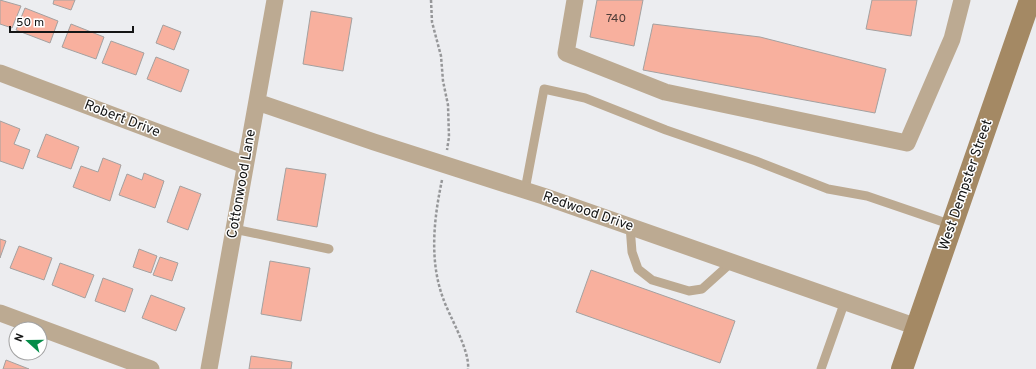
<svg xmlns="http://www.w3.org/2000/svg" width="1036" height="369" font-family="Overpass,sans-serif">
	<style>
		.building { fill: #f8b09e; stroke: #a4a1a0 }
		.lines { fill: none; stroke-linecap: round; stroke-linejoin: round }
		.path { stroke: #969799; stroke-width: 2.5; stroke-dasharray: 3 2; stroke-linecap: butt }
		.service { stroke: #bcaa92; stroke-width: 9 }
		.minor { stroke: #bcaa92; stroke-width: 17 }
		.secondary { stroke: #a48964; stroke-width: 22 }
		.labels { text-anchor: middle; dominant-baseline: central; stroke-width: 3; stroke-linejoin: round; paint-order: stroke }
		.number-label { font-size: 12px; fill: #4d3c37 }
		.street-label { font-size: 14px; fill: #141515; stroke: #fff }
	</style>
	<rect width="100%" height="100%" fill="#ecedf0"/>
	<path class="building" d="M0 0 21 6 12 28 0 24Z
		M54 0H75L71 10 53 4Z
		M597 0H643L634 46 590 37Z
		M872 0H917L911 36 866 29Z
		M25 8 58 21 50 43 16 30Z
		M311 11 352 18 343 71 303 64Z
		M71 24 104 37 96 59 62 47Z
		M653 24 760 37 886 69 875 113 643 70Z
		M163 25 181 32 174 50 156 43Z
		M111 41 144 53 136 75 102 63Z
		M156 57 189 70 181 92 147 79Z
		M0 121 20 129 14 144 30 150 23 169 0 161Z
		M46 134 79 147 71 169 37 157Z
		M103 158 121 165 110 201 73 187 81 166 98 172Z
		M286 168 326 174 317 227 277 220Z
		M144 173 164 181 155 208 119 195 127 174 142 180Z
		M180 186 201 194 188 230 167 222Z
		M0 239 6 241 0 258Z
		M19 246 52 258 44 280 10 268Z
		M139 249 157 256 151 273 133 267Z
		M160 257 178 263 172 281 153 275Z
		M270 261 310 268 301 321 261 314Z
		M60 263 94 275 85 298 52 285Z
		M591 270 735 321 720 363 576 312Z
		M103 278 133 289 125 312 95 301Z
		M151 295 185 308 176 331 142 318Z
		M251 356 292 362 291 369H249Z
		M6 360 29 369H3Z"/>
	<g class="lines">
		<path class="path" d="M431 0 432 22 441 56 443 81 448 105 449 137 447 150
			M442 180C434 218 429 260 443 298 449 316 470 350 468 369"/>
		<path class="service" d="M525 190 544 89 585 98 666 130 756 161 828 189 867 196 952 225
			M630 226 632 252 638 269 652 280 689 291 702 289 732 262
			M234 229 329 249
			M821 369 845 301"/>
		<path class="minor" d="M575 0 566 53 665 92 907 143 952 39 962 0
			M0 73 245 165
			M257 102 374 142 543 196 917 327
			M0 313 151 369
			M209 369 275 0"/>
		<path class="secondary" d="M902 369 1030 0"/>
	</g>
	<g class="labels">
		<g class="number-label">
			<text x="616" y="19">740</text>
		</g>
		<g class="street-label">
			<text transform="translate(122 119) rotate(21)">Robert Drive</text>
			<text transform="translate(242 184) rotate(-80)">Cottonwood Lane</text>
			<text transform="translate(966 185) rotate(-71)">West Dempster Street</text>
			<text transform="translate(588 212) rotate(19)">Redwood Drive</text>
		</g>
	</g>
	<g transform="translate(28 341) rotate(291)"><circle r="19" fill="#ffffff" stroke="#a1a1a1"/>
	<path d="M0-3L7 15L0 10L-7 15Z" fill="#058c49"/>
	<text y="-6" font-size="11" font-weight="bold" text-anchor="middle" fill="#141515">N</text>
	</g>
	<path d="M10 26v6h123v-6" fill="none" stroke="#141515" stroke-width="2"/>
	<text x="16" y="26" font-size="12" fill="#141515" stroke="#ffffff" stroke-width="3" paint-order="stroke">50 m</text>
</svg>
